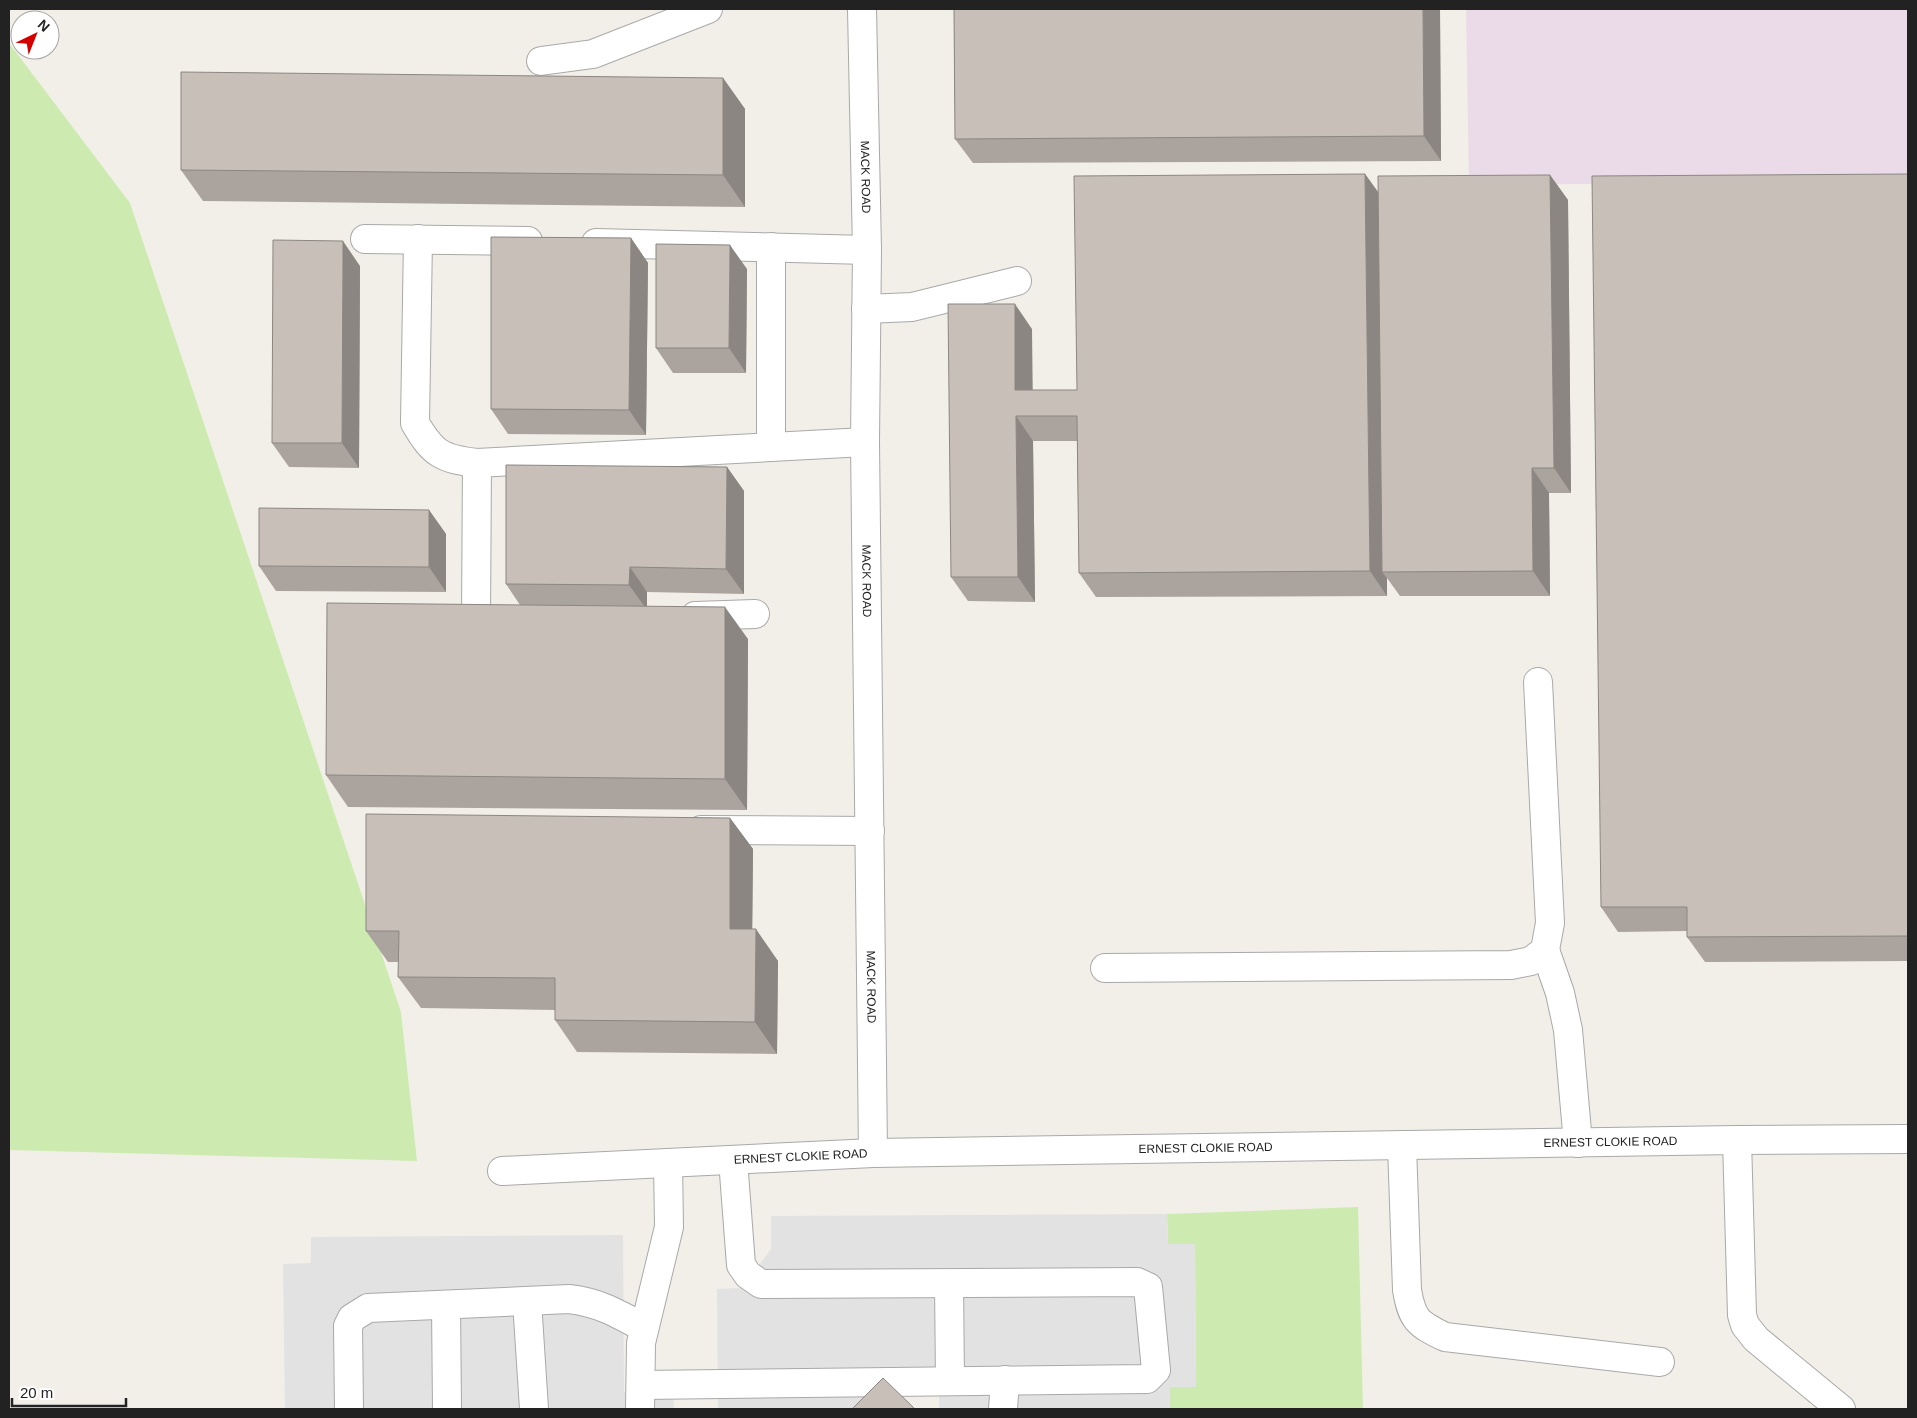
<svg xmlns="http://www.w3.org/2000/svg" width="1917" height="1418" font-family="Arial,sans-serif">
	<style>
		.industrial { fill: #ebdbe8 }
		.grass { fill: #cdebb0 }
		.parking { fill: #e2e2e2 }
		.lines { fill: none; stroke-linecap: round; stroke-linejoin: round }
		.minor-casing { stroke: #a9a9a9; stroke-width: 30 }
		.minor { stroke: #fff; stroke-width: 28 }
		.wall { fill: #aba49e }
		.shaded-wall { fill: #8b8681 }
		.building { fill: #c7bfb8; stroke: #8b8681 }
		.labels { text-anchor: middle; dominant-baseline: central; stroke-width: 4.5; stroke-linejoin: round; paint-order: stroke }
		.street-label { font-size: 12px; fill: #222; stroke: #fff }
	</style>
	<rect width="100%" height="100%" fill="#f2efe9"/>
	<path class="industrial" d="M1466 9H1908V181L1469 185Z"/>
	<path class="grass" d="M9 43 130 203 401 1012 417 1161 9 1150Z
		M1358 1207 1363 1409H1170L1169 1387H1196L1195 1244H1168L1167 1214Z"/>
	<path class="parking" d="M1167 1214 1168 1244H1195L1196 1387H1170V1409H939V1392H873L872 1409H718L717 1289 742 1288 771 1249V1216Z
		M623 1235 624 1392H673L674 1409H285L283 1264 311 1263V1237Z"/>
	<g class="lines">
		<g class="minor-casing">
			<g id="minor">
				<path id="s1" d="M862 9 867 250 865 442 873 1153"/>
				<path d="M541 61 593 54 708 9"/>
				<path d="M365 239 528 241"/>
				<path d="M418 239 415 423C433 454 442 459 477 463L865 442"/>
				<path d="M596 243 867 250"/>
				<path d="M866 309 912 307 1017 281"/>
				<path d="M771 447V247"/>
				<path d="M695 616 755 614"/>
				<path d="M476 619 477 463"/>
				<path d="M701 830 870 831"/>
				<path d="M1545 950 1560 993 1568 1030 1578 1143"/>
				<path d="M1105 968 1511 965 1531 961 1545 950 1550 923 1538 682"/>
				<path d="M1737 1140 1742 1315 1745 1325 1756 1339 1841 1409"/>
				<path d="M1402 1145 1407 1290C1412 1320 1418 1324 1445 1337L1660 1362"/>
				<path id="s2" d="M502 1171 873 1153 1737 1140 1908 1139"/>
				<path d="M949 1284 950 1381"/>
				<path d="M527 1301 534 1409"/>
				<path d="M446 1305 447 1409"/>
				<path d="M641 1385 1147 1379 1156 1370 1148 1287 1137 1282 761 1284 748 1275 741 1265 733 1160"/>
				<path d="M349 1409 348 1326 352 1318 368 1308 569 1299C598 1302 619 1314 644 1328"/>
				<path d="M640 1409 641 1343 669 1227 668 1163"/>
				<path d="M1003 1409 1005 1380"/>
			</g>
		</g>
		<use href="#minor" class="minor"/>
	</g>
	<path class="wall" d="M954 9H1440L1441 161 973 163 955 139Z
		M723 78 745 109V207L203 201 181 170Z
		M1365 174 1378 192 1550 175 1568 200 1571 493H1549L1550 596H1400L1387 578V596L1096 597 1079 573 1077 441H1033L1035 602 968 601 951 577 1032 329V390H1077Z
		M1908 174V961L1705 962 1687 937V931L1618 932 1601 907Z
		M631 238 648 263 646 435 508 434 491 409Z
		M360 266 359 468 289 467 272 443Z
		M747 269 746 373H673L656 348Z
		M727 467 744 491V594L647 592V606L748 639 747 810 348 807 326 775 520 605 506 584Z
		M429 510 446 534V592L276 591 259 566Z
		M730 818 753 849 752 929 778 961 777 1054 577 1052 555 1020V1010L421 1008 398 977 399 962H388L366 931Z"/>
	<path class="shaded-wall" d="M1423 9H1440L1441 161 1424 136Z
		M723 78 745 109V207L723 175Z
		M1365 174 1383 199 1382 572 1387 578V596L1370 571Z
		M1550 175 1568 200 1571 493 1554 468Z
		M631 238 648 263 646 435 629 410Z
		M343 241 360 266 359 468 342 443Z
		M730 245 747 269 746 373 729 348Z
		M1015 304 1032 329 1033 415 1015 390Z
		M1016 416 1033 441 1035 602 1018 577Z
		M727 467 744 491V594L726 569Z
		M1532 468 1549 493 1550 596 1533 571Z
		M429 510 446 534V592L429 567Z
		M630 567 647 592V610L629 585Z
		M725 607 748 639 747 810 725 779Z
		M730 818 753 849 752 961 730 929Z
		M756 929 778 961 777 1054 755 1022Z"/>
	<path class="building" d="M954 9H1423L1424 136 955 139Z
		M181 72 723 78V175L181 170Z
		M1365 174 1370 571 1079 573 1077 416H1016L1018 577H951L948 304H1015V390H1077L1074 176Z
		M1908 174V936L1687 937V907H1601L1592 176Z
		M1550 175 1554 468H1532L1533 571 1382 572 1378 176Z
		M491 237 631 238 629 410 491 409Z
		M273 240 343 241 342 443H272Z
		M656 244 730 245 729 348H656Z
		M506 465 727 467 726 569 630 567 629 585 506 584Z
		M259 508 429 510V567L259 566Z
		M327 603 725 607V779L326 775Z
		M366 814 730 818V929H756L755 1022 555 1020V978L398 977 399 931H366Z
		M883 1378 915 1409H852Z"/>
	<g class="labels">
		<g class="street-label">
			<text stroke="none"><textPath href="#s1" startOffset="168">MACK ROAD</textPath></text>
			<text stroke="none"><textPath href="#s1" startOffset="572">MACK ROAD</textPath></text>
			<text stroke="none"><textPath href="#s1" startOffset="978">MACK ROAD</textPath></text>
			<text stroke="none"><textPath href="#s2" startOffset="1109">ERNEST CLOKIE ROAD</textPath></text>
			<text stroke="none"><textPath href="#s2" startOffset="704">ERNEST CLOKIE ROAD</textPath></text>
			<text stroke="none"><textPath href="#s2" startOffset="299">ERNEST CLOKIE ROAD</textPath></text>
		</g>
	</g>
	<rect width="1917" height="1418" fill="none" stroke="#222222" stroke-width="20"/>
	<g transform="translate(35 35) rotate(43)"><circle r="24" fill="#ffffff" stroke="#a7a7a7"/>
	<path d="M0-4L9 19L0 12L-9 19Z" fill="#d40000"/>
	<text y="-8" font-size="14" font-weight="bold" text-anchor="middle" fill="#222222">N</text>
	</g>
	<path d="M12 1398v8h114v-8" fill="none" stroke="#222222" stroke-width="2.5"/>
	<text x="20" y="1398" font-size="15" fill="#222222" stroke="#ffffff" stroke-width="4" paint-order="stroke">20 m</text>
</svg>
